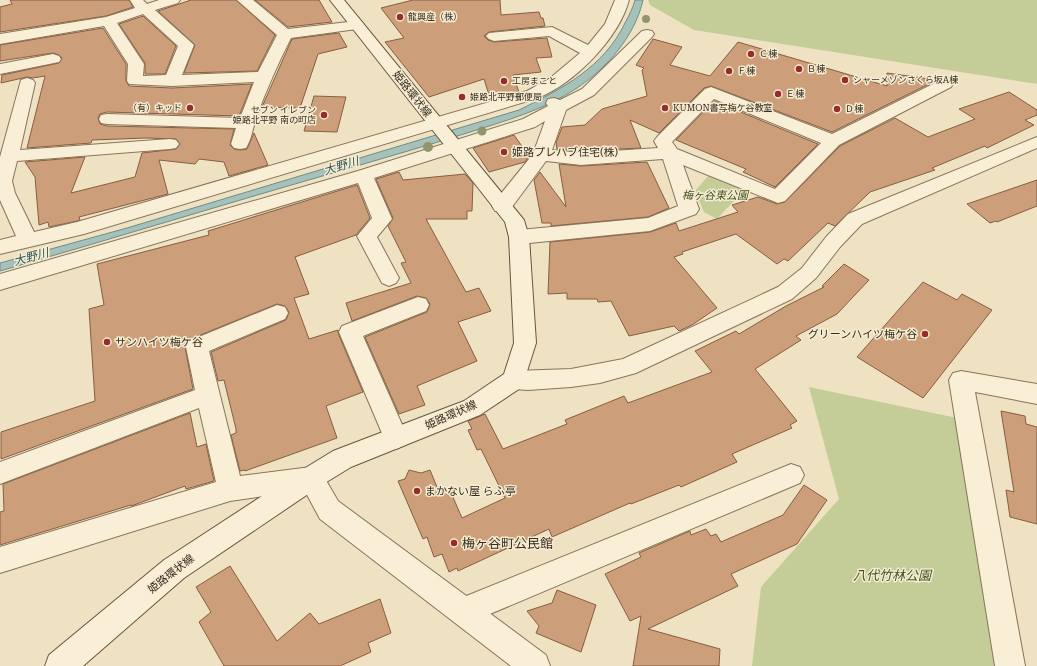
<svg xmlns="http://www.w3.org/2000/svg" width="1037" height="666" font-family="'Roboto Serif','Noto Sans JP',serif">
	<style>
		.green { fill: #c4cc97 }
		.water { fill: #a5c1b9; stroke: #6c8f87 }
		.building { fill: #cc9e79; stroke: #875e40 }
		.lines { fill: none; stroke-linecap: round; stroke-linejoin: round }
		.minor-casing { stroke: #88745a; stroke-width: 2 }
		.tertiary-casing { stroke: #88745a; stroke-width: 2 }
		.secondary-casing { stroke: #6a553d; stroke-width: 2 }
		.minor { fill: #f9efd6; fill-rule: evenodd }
		.tertiary { fill: #f9efd6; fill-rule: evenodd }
		.secondary { fill: #f9efd6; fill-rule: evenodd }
		.tree { fill: #92946c }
		.poi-dot { fill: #962d2a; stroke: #f5ecd2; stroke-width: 1.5 }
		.labels { text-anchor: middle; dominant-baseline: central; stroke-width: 3; stroke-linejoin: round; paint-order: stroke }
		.far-poi-label { font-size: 9px; fill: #382b1e; stroke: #f5ecd2; text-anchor: start }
		.street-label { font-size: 11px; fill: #382b1e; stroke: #f5ecd2 }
		.poi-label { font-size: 11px; fill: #382b1e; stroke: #f5ecd2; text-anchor: start }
		.park-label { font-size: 11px; font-style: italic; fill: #465424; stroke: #f5ecd2 }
		.water-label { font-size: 12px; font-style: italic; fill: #2d5756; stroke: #f5ecd2 }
		.near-poi-label { font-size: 13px; fill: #382b1e; stroke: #f5ecd2; text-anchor: start }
		.near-park-label { font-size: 13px; font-style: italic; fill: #465424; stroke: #f5ecd2 }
	</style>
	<rect width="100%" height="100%" fill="#eee2c3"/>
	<path class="green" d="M648 0H1037V84L694 30 650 5Z
		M709 175 744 190 717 219 704 212 695 191Z
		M809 387 957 418 998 666H752L761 587 839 499Z"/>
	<path class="water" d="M635 0H643C635 36 607 68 577 88 544 110 505 121 467 133 426 146 384 158 343 170 228 203 115 238 0 271V263L127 228 519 110C562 89 604 67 625 23 629 15 633 8 635 0Z"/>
	<path class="building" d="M10 0H129L133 7 106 16 0 32V7L12 4Z
		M191 0H236L275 35 257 71 184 73 195 45 158 11Z
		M255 0H319L332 22 288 27Z
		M413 0H500L501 15 539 12 541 18H543L545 26 489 32 484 36 488 40 494 42 547 38 552 57 536 58 541 72 513 75 519 92 489 95 484 79 429 97 385 42 404 38 381 8Z
		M143 16 176 46 165 74H145V63L119 24Z
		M103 28 126 64V81L129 86 172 88 252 84 239 116 107 112 100 114 98 118 100 124 107 126 234 129 230 145 234 149 240 150 247 149 254 133 268 165 229 176 224 162 199 159 195 164 159 160 168 194 79 217 80 220 77 221 49 227 48 222 39 225 35 177 25 162 85 157 71 193 135 177 142 153 176 149 180 144 176 139 147 138 92 140 91 143 27 148 45 76 33 78 27 77 1 83 2 75 59 63 62 58 59 55 53 53 0 61V45Z
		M339 33 347 47 318 54 300 108 262 107 292 39Z
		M653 39 682 47 670 65 710 76 738 42 887 86V73L937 80 832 132 711 86 704 88 659 133 630 120 641 148 581 151 557 149 556 143 562 127 585 125 602 109 647 96 642 70 644 68 636 65Z
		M1009 92 1037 110V115L1025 120 1034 125 987 148 985 146 932 168 935 170 870 192 835 226 828 223 788 261 784 259 777 264 736 234 682 252 683 254 674 257 717 308 692 325 679 331 674 326 629 336 611 301 598 302 597 299H567V293L548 294 550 242 650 232 676 223 679 231 738 212 732 205 758 197 777 204 785 202 840 146 895 118 928 137 975 119 959 109Z
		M314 96 346 97 337 132 304 131Z
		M714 101 818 144 775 187 743 172 746 169 676 140Z
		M514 135 529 156 525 162 489 172 473 148Z
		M647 162 669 208 648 217 551 226V223H542L534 180 540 172 566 207 559 164 581 166Z
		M399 172 403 180 465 174 473 183 472 211H467V219H426L466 292 479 288 491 311 458 322 477 361 417 386 425 405 399 414 365 337 427 312 430 304 426 298 417 296 352 321 346 303 411 283 401 263 406 262 388 226 393 218 376 179Z
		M1037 180V206L997 222 996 221 990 223 967 204Z
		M357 185 370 218 356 235 295 257 309 294 294 298 309 339 338 330V333L363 392 326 406 337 438 245 471V470L240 471 231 435 236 433V429L224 380 218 381 211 352 286 320 289 312 285 306 277 304 188 340 185 347 193 389 1 459V432L95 401 89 309 104 305 97 264 209 235 208 231Z
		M844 264 869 280 837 314 796 336 801 340 755 369 797 421 790 425 792 428 732 454 737 462 681 487 679 485 631 504 630 503 552 537 549 529 458 571 457 568 449 572 442 554 434 557 427 537 423 539 398 481 405 479 409 470 421 473 430 470 439 492 449 488 462 518 505 498 481 449 477 450 468 430 472 429 468 421 485 414 503 449 567 424 565 420 624 396 628 403 712 372 695 351 736 331 739 334 786 306 824 287 822 286Z
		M923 282 957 300 962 294 992 310 923 398 857 357Z
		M1001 411 1025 416 1026 424 1037 427V524L1010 517 1006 490 1014 492Z
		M190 413 197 447 206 444 214 481 186 489 185 486 134 505 131 506V505L0 545V512L4 511 3 484Z
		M804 485 827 500 797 544 731 574 738 586 648 629 720 649 719 666H633L641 616 630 621 605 574 641 557 639 553 690 531 691 535 706 529 711 536 716 534 721 542 783 515Z
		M230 566 277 641 310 613 319 624 380 599 391 633 368 643 371 652 340 666H224L199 622 211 612 196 587Z
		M557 590 596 605 581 652 536 633 539 626 527 611 552 603Z"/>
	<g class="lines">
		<g class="minor-casing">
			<path id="minor" d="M130 0H143L147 4 159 0H180L178 3 155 10 194 45 182 75 258 72 277 35 237 0H253L288 29 357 21 362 22 364 25 362 28 357 29 291 38C278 63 267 89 257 115 253 126 252 139 246 148L240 149 234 148 231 144 236 128 107 124 101 123 99 119 101 115 107 114 240 118 254 82 172 86 129 84 127 81 128 64 104 26 0 44V34L106 17 135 8ZM143 14 178 46 166 75 143 76 144 64 117 23Z
				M615 0H629C619 38 575 83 538 98L84 234 0 254V240L16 236 0 200V157L21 80 27 78 33 80 35 83 20 150 170 139 176 140 179 144 176 148 170 149 17 161 12 181 15 193 34 232 77 222 527 91 549 79 580 53 549 36 494 41 489 39 486 36 489 33 552 27 588 45 605 24Z
				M647 30 652 31 654 34 652 37 594 95 566 110 552 150 581 153 658 148 654 141 657 137 705 89 711 87 832 134 939 81 945 79 951 81 953 84 951 87 839 145 785 201 778 203 683 165 699 209 696 214 650 231 519 244 512 242 509 237 512 232 519 230 648 218 678 206 663 159 581 165 546 161 509 211 502 212 495 211 492 206 495 201 533 154 545 121 535 127 374 178 392 219 377 237 399 278 396 283 389 286 382 283 357 236 372 218 358 183 0 290V274L358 171 523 119 548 106 546 103 548 99 554 98 560 100 582 89 642 31ZM714 99 821 143 775 189 677 149 672 142Z
				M53 54 59 56 61 59 59 62 0 74V64Z
				M1037 137V148L862 224 840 247 816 278 792 299 636 373 600 383 571 387 528 390 514 389 506 387 502 380 506 373 514 371 571 369 623 359 778 287 802 268 826 237 848 214Z
				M418 297 426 299 429 305 426 311 363 336 408 438 405 445 396 449 387 445 339 332 342 326Z
				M277 305 285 307 288 313 285 319 209 351 240 476 311 467 320 470 324 478 320 486 311 489 230 501 0 573V547L216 482 199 408 0 484V462L195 390 186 347 189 341Z
				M961 371 1037 384V404L975 392 1025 666H995L949 380 953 373Z
				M791 464 800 467 804 475 800 483 464 625 454 621 450 611 454 601Z"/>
		</g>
		<g class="tertiary-casing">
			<path id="tertiary" d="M311 467 320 470 338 501 546 655 550 666H511L320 519 298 478 302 470Z"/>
		</g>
		<g class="secondary-casing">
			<path id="secondary" d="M330 0H344L524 220 529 237 536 343 522 387 480 415 351 467 320 486 184 578 83 666H45L49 655 164 560 302 470 333 451 464 401 504 374 514 343 509 237 505 222Z"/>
		</g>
		<use href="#minor" class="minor"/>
		<use href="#tertiary" class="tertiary"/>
		<use href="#secondary" class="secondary"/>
	</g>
	<g class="tree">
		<circle cx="646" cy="19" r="4"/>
		<circle cx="482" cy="131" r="4.5"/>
		<circle cx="428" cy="147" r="5"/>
	</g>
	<g class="poi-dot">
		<circle cx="400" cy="17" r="4"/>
		<circle cx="751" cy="54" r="4"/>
		<circle cx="799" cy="69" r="4"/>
		<circle cx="729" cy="71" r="4"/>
		<circle cx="845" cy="80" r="4"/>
		<circle cx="504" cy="81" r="4"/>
		<circle cx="778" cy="94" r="4"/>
		<circle cx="462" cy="97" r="4"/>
		<circle cx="190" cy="108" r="4"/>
		<circle cx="665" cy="108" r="4"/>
		<circle cx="837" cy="109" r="4"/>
		<circle cx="324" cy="115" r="4"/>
		<circle cx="504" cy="152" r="4"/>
		<circle cx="925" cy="334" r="4"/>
		<circle cx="107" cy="342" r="4"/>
		<circle cx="417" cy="491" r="4"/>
		<circle cx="454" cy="543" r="4"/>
	</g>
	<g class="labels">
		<g class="far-poi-label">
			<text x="408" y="17">龍興産（株）</text>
			<text x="759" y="54">Ｃ棟</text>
			<text x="807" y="69">Ｂ棟</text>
			<text x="737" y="71">Ｆ棟</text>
			<text x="853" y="80">シャーメゾンさくら坂A棟</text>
			<text x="512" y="81">工房まこと</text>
			<text x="786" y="94">Ｅ棟</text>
			<text x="470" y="97">姫路北平野郵便局</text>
			<text x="182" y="108" text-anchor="end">（有）キッド</text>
			<text x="673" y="108">KUMON書写梅ケ谷教室</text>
			<text x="845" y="109">Ｄ棟</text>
			<text x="316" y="110" text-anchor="end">セブン イレブン<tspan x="316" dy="10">姫路北平野 南の町店</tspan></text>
		</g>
		<g class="street-label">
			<text transform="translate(412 94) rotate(52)">姫路環状線</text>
			<text transform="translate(451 415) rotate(-24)">姫路環状線</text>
			<text transform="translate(171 574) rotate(-38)">姫路環状線</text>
		</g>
		<g class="poi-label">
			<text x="512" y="152">姫路プレハブ住宅(株)</text>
			<text x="917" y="334" text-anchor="end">グリーンハイツ梅ケ谷</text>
			<text x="115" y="342">サンハイツ梅ケ谷</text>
			<text x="425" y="491">まかない屋 らふ亭</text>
		</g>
		<g class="park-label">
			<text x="715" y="195">梅ヶ谷東公園</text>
		</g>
		<g class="water-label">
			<text transform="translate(341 166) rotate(-17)">大野川</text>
			<text transform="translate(31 257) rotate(-15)">大野川</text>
		</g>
		<g class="near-poi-label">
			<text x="462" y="543">梅ヶ谷町公民館</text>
		</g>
		<g class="near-park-label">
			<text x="892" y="575">八代竹林公園</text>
		</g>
	</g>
</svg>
